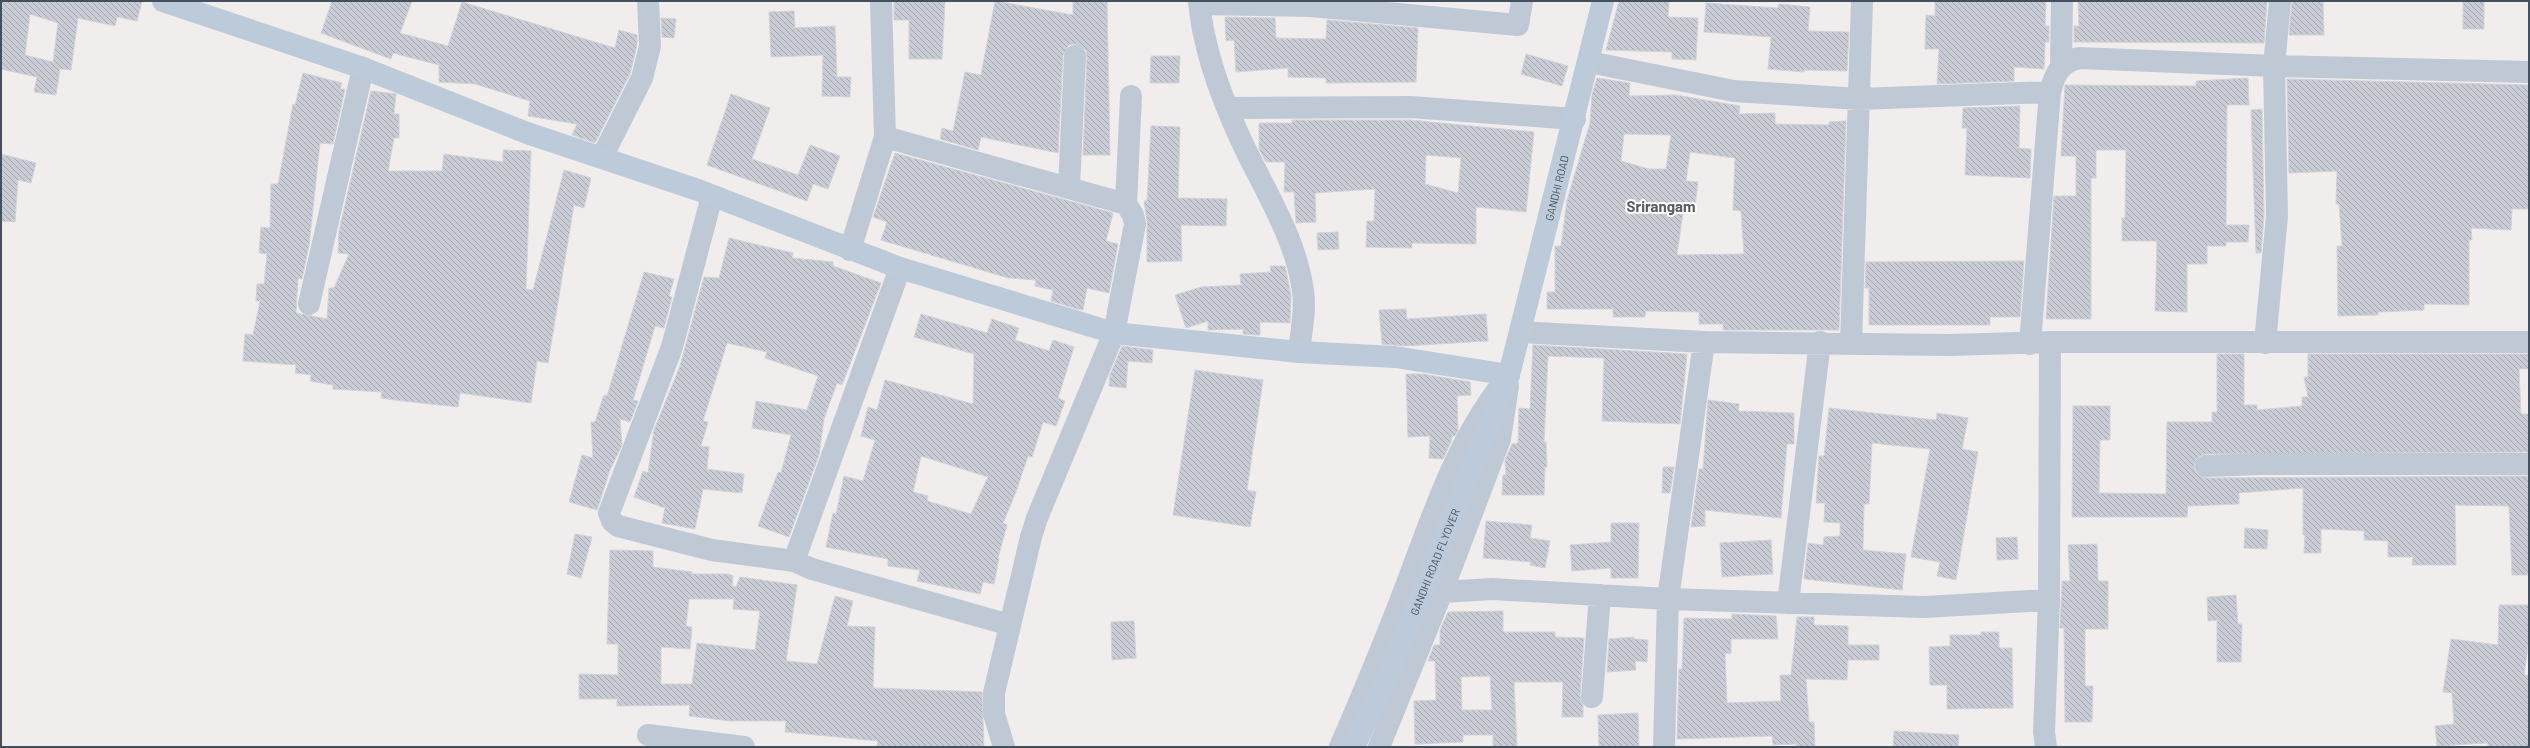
<svg xmlns="http://www.w3.org/2000/svg" width="2530" height="748" font-family="Barlow,sans-serif">
	<style>
		.building { fill: url(#building-back-hatch); stroke: #d1d3da; fill-rule: evenodd }
		.lines { fill: none; stroke-linecap: round; stroke-linejoin: round }
		.street { stroke: #bfc9d5; stroke-width: 22 }
		.secondary { stroke: #bdcad9; stroke-width: 22 }
		.labels { text-anchor: middle; dominant-baseline: central; stroke-width: 4; stroke-linejoin: round; paint-order: stroke }
		.street-label { font-size: 11px; fill: #43505d; stroke: #fff }
		.district-label { font-size: 15px; font-weight: bold; fill: #595d63; stroke: #fff }
	</style>
	<defs>
		<pattern id="building-back-hatch" width="6" height="6" patternUnits="userSpaceOnUse"><rect width="6" height="6" fill="#c9ccd4"/><path d="M-1 5l2 2M0 0l6 6M5-1l2 2" fill="none" stroke="#a5a8af"/></pattern>
	</defs>
	<rect width="100%" height="100%" fill="#f1eded"/>
	<path class="building" d="M1 1H142L137 21 117 17 115 26 78 18 71 70 60 69 56 95 34 92 37 77 1 69ZM30 14 58 23 53 62 25 55Z
		M332 1H412L400 33 448 46 462 2 615 48 619 30 637 35V45L630 74 595 143 572 135 577 124 528 116 530 101 475 84 439 82V65L393 53 391 59 321 33Z
		M894 1H945L942 59H909V20H894Z
		M995 1 1073 15V1H1107L1110 155H1083L1087 57 1086 50 1076 44 1069 45 1063 55 1058 153 981 137 978 150 940 139 942 128 953 131 965 72 981 75Z
		M1619 1H1669L1668 17 1698 18 1696 60 1672 59V52L1606 50Z
		M1935 1H2046L2045 26H2049V42H2045L2044 69 2014 67V81L1937 84 1939 49H1925L1926 15 1935 16Z
		M2078 1H2267L2264 43 2074 42V26H2079Z
		M2292 1H2323L2324 35H2289Z
		M2463 1H2484V29H2463Z
		M1706 3 1778 8 1779 4 1810 7 1808 31 1849 32 1847 71 1804 70V72L1768 69 1771 37 1704 32Z
		M794 11 795 28 835 26 837 77H851L850 97 822 96 823 55 771 57 769 12Z
		M1225 17 1275 18 1276 38 1326 39 1327 20 1418 28 1416 82 1326 83V78L1288 77V68L1236 72 1234 40 1226 41Z
		M661 18 676 19 674 38 662 37Z
		M1526 54 1568 66 1562 86 1521 74Z
		M1151 56H1180L1179 83H1150Z
		M303 73 342 83 340 89H345L333 144 320 143 309 246 302 279 298 278 296 313 327 319 329 288H334L349 254 338 253 339 231 371 91 396 94 394 114H399V138H394L388 171H442L444 154 503 162V150L531 151 526 289 533 290 564 170 591 178 584 208 574 205 548 363 537 361 531 403 460 393 458 407 394 400 381 398 382 392 333 389V385L310 381 311 375 295 373 296 365 243 361 245 334 253 335 260 301H256L257 284H264L267 254 259 253 261 227 270 228 271 184H278L293 104 295 105Z
		M1597 78 1630 83 1629 96 1676 95 1740 106 1739 114 1775 113V124L1829 125V122L1846 121 1839 330H1723V324H1699V312L1646 311 1645 317H1613V309H1547V292H1555V246H1561L1567 200 1590 123 1592 95ZM1624 134 1671 135 1666 169H1649L1621 161ZM1690 152 1735 158 1733 210 1741 211 1744 254 1677 255 1684 205 1695 206 1698 182 1686 181Z
		M2248 78 2249 105H2227L2226 225H2249L2248 242H2226V246H2207V264H2187V312L2155 311 2157 241H2122V218H2125L2126 150H2096V178H2091V319H2046L2054 196H2076V156H2061L2065 85 2196 86V81Z
		M2287 79 2529 85V209H2512L2511 230 2471 228 2472 240H2469V305L2424 304V310L2378 312V315L2338 316 2337 246H2342L2339 204H2336L2337 171 2289 173Z
		M731 94 770 108 752 159 798 175 810 145 840 156 828 189 813 184 807 201 707 165Z
		M2020 106 2019 148 2031 149 2030 178 1965 175 1967 128H1962L1963 108Z
		M2262 109 2264 216 2261 253H2256L2251 110Z
		M1292 120H1410L1534 132 1526 212 1476 207V244L1412 243V248L1366 247 1367 221H1374L1375 189 1315 193 1316 222 1296 223 1294 192H1284L1285 162H1266L1259 149V123H1292ZM1426 155 1461 158 1458 193 1425 184Z
		M1151 126 1180 127 1178 198 1227 199 1226 226 1181 225 1182 261 1147 262V222L1144 201H1147Z
		M895 153 1113 213 1106 241 1118 244 1109 293 1087 288 1083 310 1077 309 1051 301 1053 290 1035 286 1036 280 1008 278 881 240 887 222 873 217Z
		M1 154 36 163 31 183 18 180 15 222 1 221Z
		M1338 232 1339 249 1318 250 1317 233Z
		M729 238 793 253 792 258 833 262V266L881 283 842 385 837 383 824 419 819 455 789 537 758 526 778 472 781 473 791 435 752 428 756 401 807 410 818 376 765 358 767 352 727 343 703 421 708 422 701 446 709 447 707 469 744 474 742 493 703 489 695 529 662 523 665 508 634 497 643 471 648 473 654 430 680 366 704 277 719 278Z
		M2024 261 2020 317H1990V325H1869V288H1865L1866 262Z
		M1270 266H1285L1291 295 1290 323 1260 322V335H1256L1243 334V329L1208 330V321L1186 328 1175 295 1201 287 1241 285 1240 274 1271 272Z
		M644 272 674 279 669 296 672 297 664 328 655 326 633 400 638 401 630 422 620 419 622 445 610 470 597 510 569 502 582 455 593 458 591 422H595L604 395 607 396Z
		M1406 309 1407 319 1486 314 1488 341 1404 346 1382 344 1379 310Z
		M921 314 987 333 992 319 1019 328 1015 340 1049 351 1053 340 1074 347 1058 398 1065 401 1056 426 1043 422 1032 457 1028 456 1016 492 1003 523 1007 525 998 558H999L994 584 983 582 980 594 917 581 920 570 888 566V559L826 547 833 513 836 514 844 476 863 481 875 440 861 436 868 407 877 410 885 380 973 404 974 354 914 337ZM921 456 988 477 971 514 927 501 928 496 913 492Z
		M1533 345 1687 354 1680 424 1602 421 1604 358 1548 356 1544 442H1546L1547 467H1545L1544 495H1502L1503 475H1506L1505 460 1512 444 1518 443 1519 408 1530 409Z
		M1122 346 1153 350 1152 363 1128 361 1126 388 1109 386 1110 375Z
		M2217 354H2244V405H2257V410L2302 406V397H2308L2304 377H2308V354H2529V369H2519L2521 414H2529V452L2206 454 2199 456 2194 466 2196 473 2206 478 2529 476V575H2512L2509 506 2455 505 2456 565H2412L2413 557H2388V541L2364 540V531L2321 529V553H2304L2305 535H2303V488L2239 493V504L2188 506 2187 517H2072L2073 406H2110V440H2100L2099 493 2166 494 2167 422H2212V412H2217Z
		M1195 370 1263 380 1247 490 1256 492 1250 527 1173 515Z
		M1406 374H1423L1470 382 1471 395 1457 396 1458 430 1455 436H1452L1451 442 1443 459 1429 458 1430 436 1408 437Z
		M1708 400 1739 404 1738 411 1794 413V444H1787L1781 518 1705 510V526L1691 527 1699 469H1703Z
		M1829 408 1936 420 1937 413 1968 418 1962 449 1978 452 1956 580 1937 576 1940 562 1911 557 1930 449 1872 443 1869 504H1864L1863 550 1906 554 1902 590 1804 579 1808 543 1823 545 1824 537 1840 536V523L1824 522 1825 503H1816L1819 456H1824Z
		M1663 467H1674L1670 493H1662Z
		M1486 521 1532 525 1530 538 1550 541 1545 568 1530 565 1531 562 1483 558Z
		M1611 523H1639L1638 578H1611V568L1572 571 1570 545 1611 542Z
		M2245 528 2268 530 2267 549 2244 548Z
		M575 534 592 537 581 578 567 574Z
		M2017 537 2018 559 1997 560 1996 538Z
		M1771 540 1773 574 1722 577 1720 543Z
		M2097 544 2098 581H2108V629H2085V686H2093L2092 722H2065L2064 628H2060L2062 581H2070L2068 545Z
		M610 550 653 551V567L692 572V574H729L733 576 732 586 736 587 740 577 797 585 786 661 817 664 835 596 853 601 847 626 875 627 873 688 982 692 984 747H877L878 741 785 732 786 721H730L689 716 690 705 617 706V699H579V674L618 675V644H607ZM689 599H734L733 609 760 611 755 650 697 643 692 684H661V647L690 649 692 627 686 626Z
		M2236 595 2238 624H2242L2241 662H2217V620L2208 621 2207 597Z
		M2499 605H2529V639L2524 675H2529V747H2488V743L2437 746 2435 726 2454 724 2452 693 2443 692 2451 639 2498 645Z
		M1503 611V632H1555V637L1584 638 1580 696 1583 705V717H1562L1563 682H1514L1517 747H1493V735H1463V742L1415 744 1414 701 1436 700 1435 661H1428L1434 645H1440V630L1448 612ZM1490 676 1492 710H1462L1461 677Z
		M1732 614 1776 616 1778 639H1731V654L1725 653 1727 703 1781 701 1780 675H1791L1797 617H1814V625L1848 626V645H1879V660H1848L1847 680 1806 679 1809 722H1814L1815 747H1796V744L1773 745 1772 736 1677 739 1679 669H1682L1684 618 1732 619Z
		M1134 621 1136 658 1112 660 1111 622Z
		M1981 632H1999V648H2012L2013 708 1947 709V685H1930L1929 647 1950 646V635H1981Z
		M1634 637V639L1648 640 1647 662 1635 661 1636 670 1607 672 1609 639Z
		M1638 713 1639 747H1599L1598 715Z
		M1894 731 1959 735 1958 747H1893Z"/>
	<g class="lines">
		<path class="street" d="M1199 1C1203 48 1221 97 1241 140 1263 188 1296 237 1303 291 1306 311 1301 332 1299 352
			M1199 4 1311 6 1518 25 1522 1
			M1589 62 1734 91 1858 99 2050 92
			M2061 66 2062 1
			M1228 108 1410 107 1575 119
			M885 137 1126 204 1133 215 1135 224 1114 333 1037 518 1031 537 994 693V714L1004 747
			M602 157 642 78 650 46 648 1
			M1069 188 1075 56
			M712 196 672 347 609 513 612 521 618 526 712 550 794 561
			M1126 204 1131 96
			M850 250 885 137 881 1
			M900 268 794 561 812 569 1010 625
			M309 304 363 68
			M1520 332 1704 342 1950 345 2050 342H2529
			M1851 343 1862 1
			M2265 343 2277 216 2274 66 2280 1
			M2030 344 2050 92C2055 74 2059 63 2079 58L2274 66 2529 72
			M2206 466 2262 464H2529
			M1442 592 1492 589 1668 599 1924 607 2049 600
			M1788 603 1820 342
			M1592 697 1600 595
			M648 735 744 747
			M1340 747C1363 694 1385 641 1406 586 1432 517 1456 443 1502 384
			M1379 747 1442 592 1500 439 1508 386
			M1664 747 1668 599 1704 342
			M2046 747 2044 732 2049 600 2050 342"/>
		<g class="secondary">
			<path d="M163 1 363 68 527 133 698 190 900 268 1114 333 1299 352 1395 357 1509 375"/>
			<path id="s1" d="M1354 747 1397 654 1509 375 1603 1"/>
		</g>
	</g>
	<g class="labels">
		<g class="street-label">
			<text stroke="none"><textPath href="#s1" startOffset="596">GANDHI ROAD</textPath></text>
			<text stroke="none"><textPath href="#s1" startOffset="202">GANDHI ROAD FLYOVER</textPath></text>
		</g>
		<g class="district-label">
			<text x="1661" y="206">Srirangam</text>
		</g>
	</g>
	<rect width="2530" height="748" fill="none" stroke="#43505d" stroke-width="4"/>
</svg>
